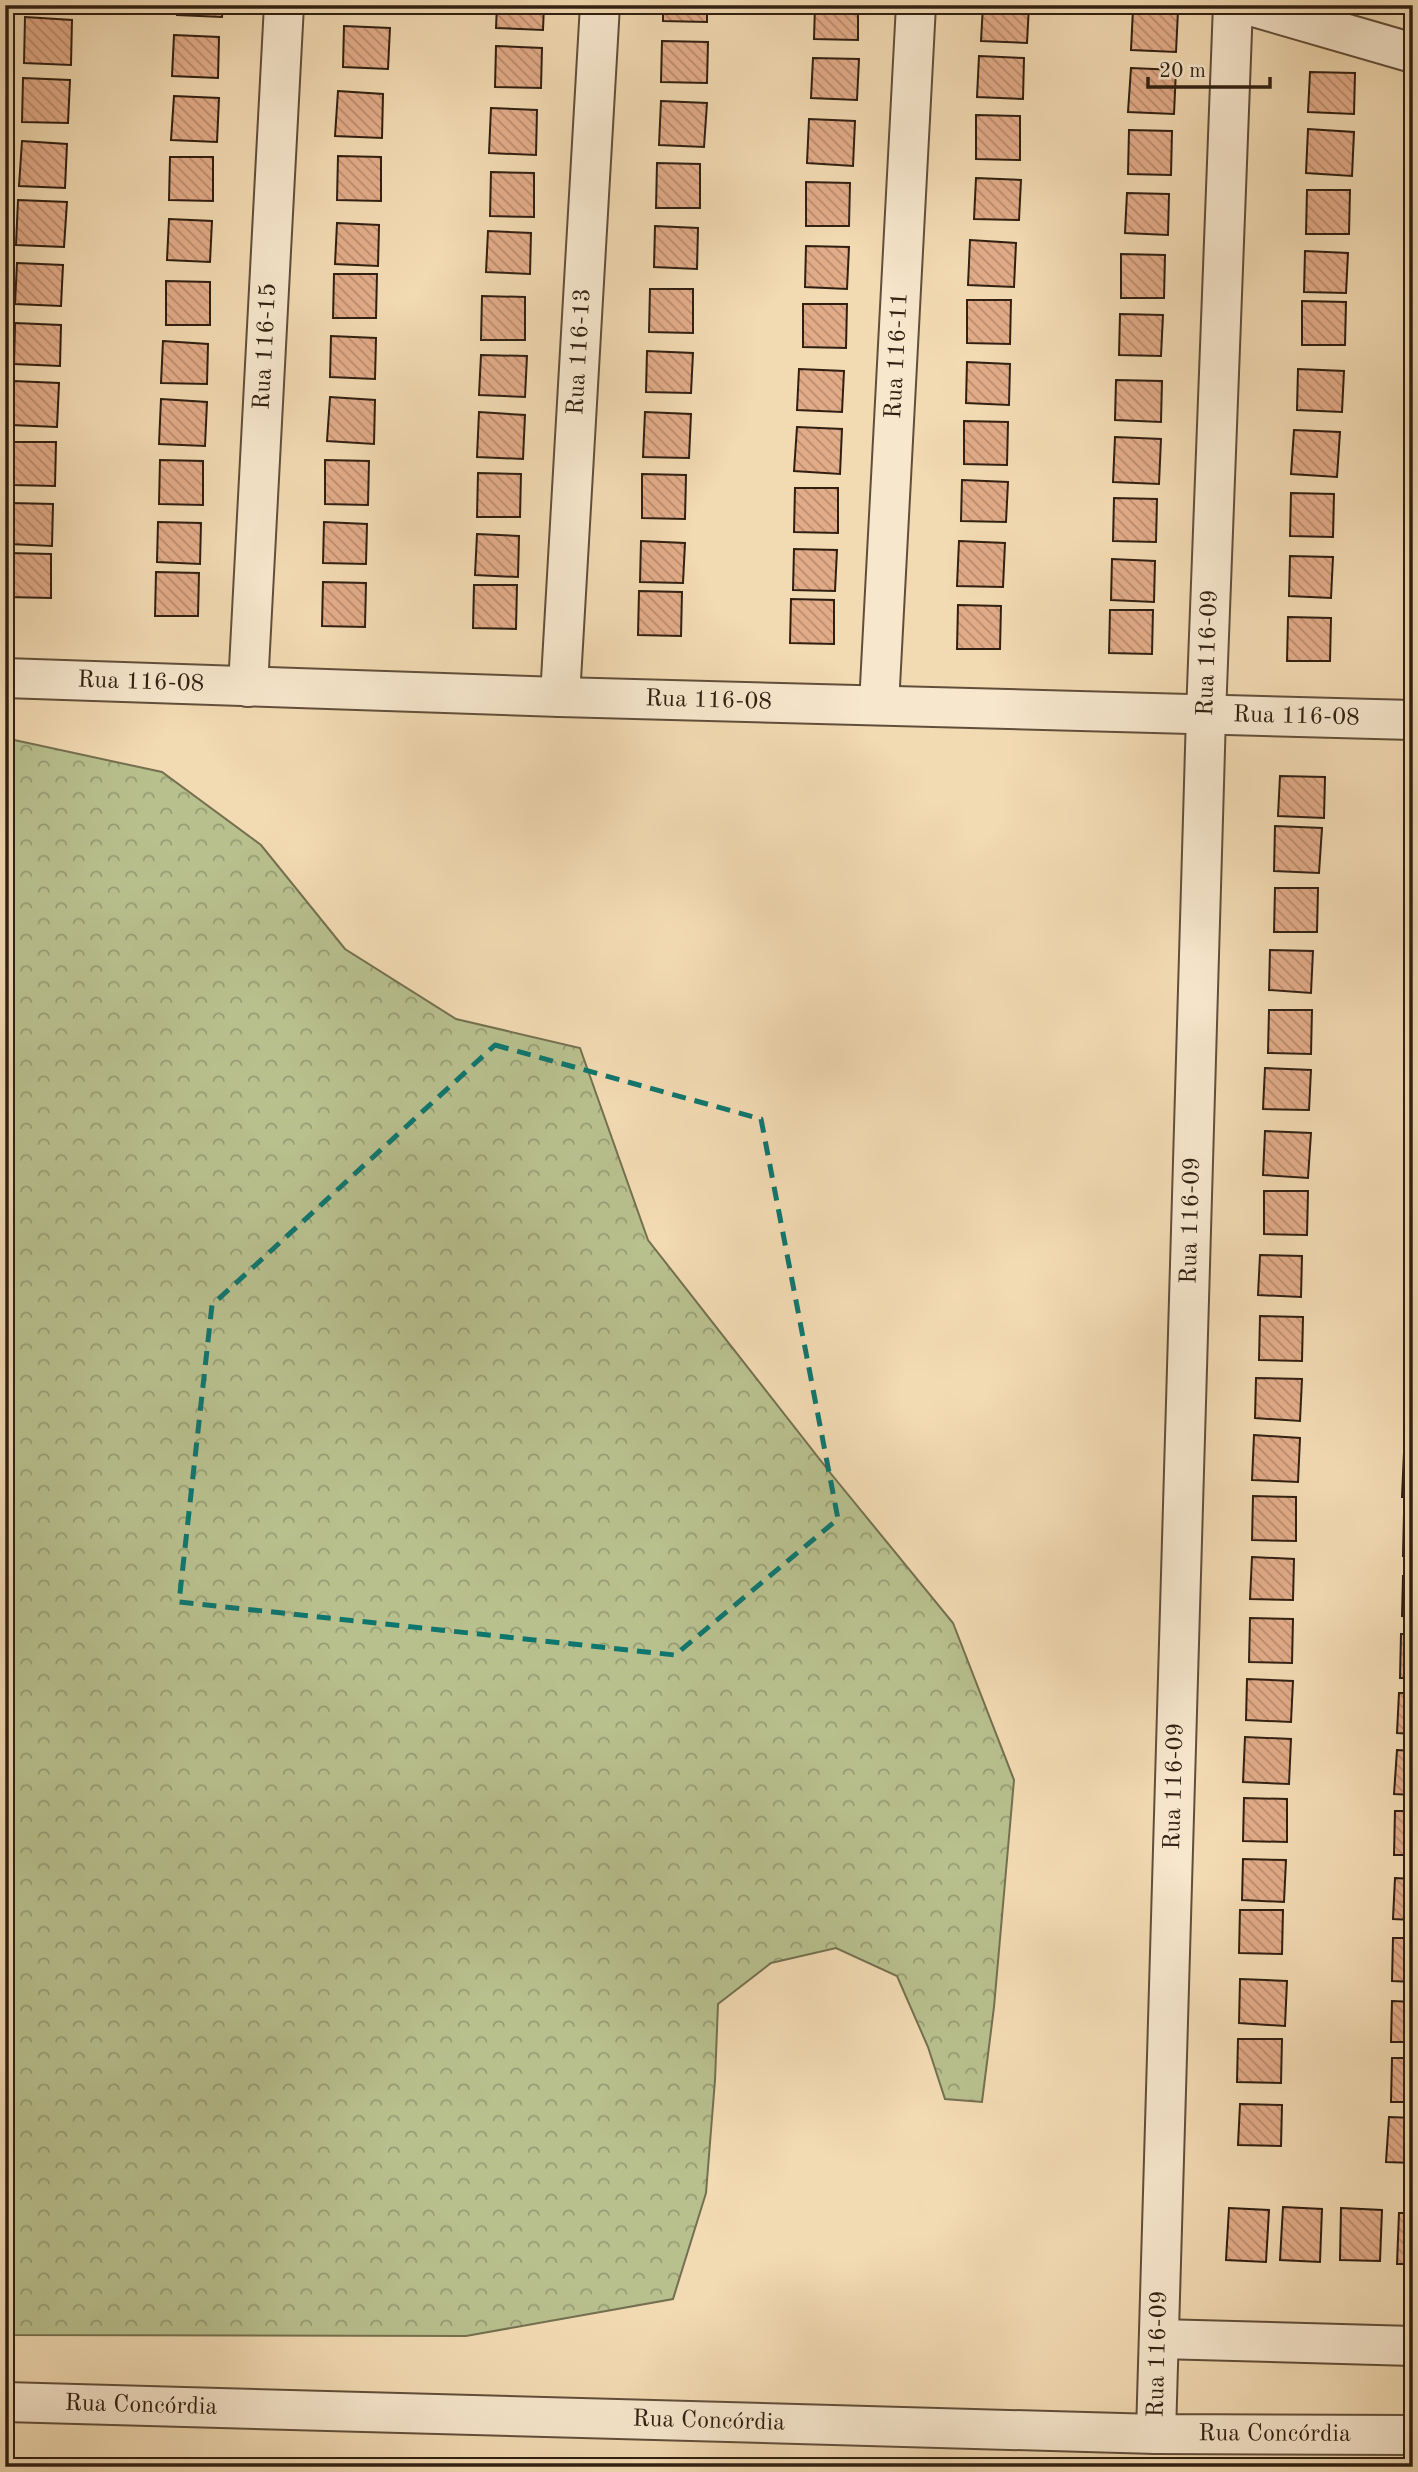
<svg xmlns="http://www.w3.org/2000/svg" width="1418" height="2472" font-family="'Old Standard TT',serif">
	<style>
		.forest { fill: url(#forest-crowns); stroke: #747050; stroke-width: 2 }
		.building { fill: url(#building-back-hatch); stroke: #312012; stroke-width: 2 }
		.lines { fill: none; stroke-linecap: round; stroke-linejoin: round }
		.minor-casing { stroke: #614e3a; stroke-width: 42 }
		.minor { stroke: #f7e7cd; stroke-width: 38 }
		.marked { fill: none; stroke: #0f766e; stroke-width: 5; stroke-dasharray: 14 9; stroke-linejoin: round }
		.labels { text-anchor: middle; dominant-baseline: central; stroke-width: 7; stroke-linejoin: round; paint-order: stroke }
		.street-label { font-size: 24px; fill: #312012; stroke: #f7e7cd }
	</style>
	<defs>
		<pattern id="forest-crowns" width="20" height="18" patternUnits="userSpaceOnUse" patternTransform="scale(1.75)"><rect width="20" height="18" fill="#b8c08e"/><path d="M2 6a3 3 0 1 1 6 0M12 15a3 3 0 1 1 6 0" fill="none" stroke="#969c73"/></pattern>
		<pattern id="building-back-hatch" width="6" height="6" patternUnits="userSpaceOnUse" patternTransform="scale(1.75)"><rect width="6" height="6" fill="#e3ac89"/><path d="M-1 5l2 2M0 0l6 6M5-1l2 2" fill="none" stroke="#b98c6f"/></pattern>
	</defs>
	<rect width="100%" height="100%" fill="#f2dab2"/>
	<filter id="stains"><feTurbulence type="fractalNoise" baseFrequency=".00286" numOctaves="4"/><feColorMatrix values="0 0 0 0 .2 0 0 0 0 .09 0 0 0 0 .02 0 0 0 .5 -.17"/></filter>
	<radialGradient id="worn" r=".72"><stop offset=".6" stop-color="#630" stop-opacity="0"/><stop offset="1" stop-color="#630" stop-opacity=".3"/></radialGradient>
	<path class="forest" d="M5 738 162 772 261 845 345 949 456 1019 580 1048 648 1240 832 1475 953 1623 1014 1780 994 2007 982 2102 945 2099 928 2047 897 1976 836 1948 771 1963 718 2004 715 2080 706 2193 673 2299 466 2336 5 2335Z"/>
	<path class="building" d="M177 5H223L222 17 177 15Z
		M346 5H390L389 14H346Z
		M497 5H544L543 30 496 28Z
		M663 5H707V22L663 21Z
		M815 5H858V40L814 39Z
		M983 5H1029L1027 43 981 41Z
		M1133 9 1178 11 1176 52 1131 50Z
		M25 17 72 20 71 65 24 63Z
		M344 26 390 28 388 69 343 67Z
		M174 35 219 37 218 78 172 76Z
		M662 41 708 42 707 83 661 82Z
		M496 46 542 48 541 88 495 87Z
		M979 56 1024 58 1023 99 977 97Z
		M813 58 859 59 857 100 811 98Z
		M1131 68 1176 70 1174 114 1128 112Z
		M1310 72 1355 73 1354 114 1308 112Z
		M23 78 70 80 68 123 22 122Z
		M338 91 383 94 382 138 335 136Z
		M174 96 219 98 217 142 171 140Z
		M661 101 707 103 704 147 659 145Z
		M491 108 537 110 536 155 489 153Z
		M976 115 1020 116V160L976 159Z
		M809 119 855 121 853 166 807 163Z
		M1308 129 1354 132 1352 176 1306 173Z
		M1129 130 1172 131 1171 175 1128 174Z
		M22 141 67 144 65 188 19 186Z
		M338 156 381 157V201L337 200Z
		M170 157H213V201L169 200Z
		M657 163 700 164V208H656Z
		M491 172 534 173V217L490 216Z
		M976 178 1021 180 1019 220 974 219Z
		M806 182 850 183 849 226H806Z
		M1307 190H1350L1349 234H1306Z
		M1127 193 1169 194 1168 235 1125 233Z
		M18 200 67 202 64 247 16 245Z
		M169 219 212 221 210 262 167 260Z
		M337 223 379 225 378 266 335 264Z
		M655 226 698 228 697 269 654 267Z
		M488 231 531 233 530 274 486 272Z
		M970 240 1016 243 1014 287 968 285Z
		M806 246 849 247 847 289 805 287Z
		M1305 251 1348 253 1346 293 1304 292Z
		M1121 254 1165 255 1164 298H1121Z
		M17 263 63 265 61 306 15 304Z
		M334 274H377L376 318H333Z
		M166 281 210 282V325H166Z
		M650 289H693V333L649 332Z
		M482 296 525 297V340H481Z
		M967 300H1011L1010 344 967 343Z
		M1302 301 1346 302 1345 345H1302Z
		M803 304H847L846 348 803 347Z
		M1120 314 1163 315 1161 356 1119 355Z
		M15 323 61 325 60 366 14 364Z
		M331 336 376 338 375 379 330 377Z
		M163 341 208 344 207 384 161 383Z
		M647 351 693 353 691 393 646 392Z
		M481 355 527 356 525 397 479 395Z
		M967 362 1010 364 1009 405 966 403Z
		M799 369 844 371 842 412 797 410Z
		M1298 369 1344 371 1342 412 1297 410Z
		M1116 380 1162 381 1161 422 1115 420Z
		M13 381 59 383 57 427 11 425Z
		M330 397 375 400 374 444 327 441Z
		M161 399 207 402 205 446 159 444Z
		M479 412 525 415 523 459 477 457Z
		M645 412 691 414 689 458 643 457Z
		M964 421 1008 422 1007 465 964 464Z
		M797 427 842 429 840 474 794 471Z
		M1294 430 1340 432 1337 477 1291 474Z
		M1115 437 1161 439 1159 484 1113 482Z
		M12 442H56L55 486 12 485Z
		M160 460 203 461V505L159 504Z
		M325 460 369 461 368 505 325 504Z
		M478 473 521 474 520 517H477Z
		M642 474 686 475 685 519 642 518Z
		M962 480 1008 482 1006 522 961 521Z
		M795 488H838V533L794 532Z
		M1291 493 1334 494 1333 537 1290 536Z
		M1114 498 1157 499 1156 542 1113 541Z
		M11 503 53 504 52 546 10 544Z
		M158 522 201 523 200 564 157 562Z
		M324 522 367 524 366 564 323 563Z
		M477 534 519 536 518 577 475 575Z
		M641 541 685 543 683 583 640 582Z
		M959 541 1005 543 1003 587 957 586Z
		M794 549 837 550 835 591 793 590Z
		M8 553 51 554V598L7 597Z
		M1290 556 1333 557 1331 598 1289 596Z
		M1112 559 1155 561 1154 602 1111 600Z
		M156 572 199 573 198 616H155Z
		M323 582 366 583 365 627 322 626Z
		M474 585H517L516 629 473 628Z
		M639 591 682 592 681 636 638 635Z
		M791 599 834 600V644L790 643Z
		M958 605 1001 606 1000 649H957Z
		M1110 610H1153L1152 654 1109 653Z
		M1288 617 1331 618 1330 661H1287Z
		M1280 776 1325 777 1324 818 1278 816Z
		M1275 826 1322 828 1319 873 1274 871Z
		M1275 888H1318L1317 932H1274Z
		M1270 950 1313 951 1311 993 1269 990Z
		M1269 1010H1312L1311 1054 1268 1053Z
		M1265 1068 1311 1070 1309 1110 1263 1109Z
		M1265 1131 1311 1133 1308 1178 1263 1175Z
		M1264 1191H1308L1307 1235 1264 1234Z
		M1260 1255 1302 1256 1301 1297 1258 1295Z
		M1260 1316 1303 1317 1302 1361 1259 1360Z
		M1409 1330H1413V1374H1408Z
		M1256 1378 1302 1379 1300 1421 1255 1418Z
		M1407 1388H1413V1429L1405 1428Z
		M1254 1435 1300 1438 1298 1482 1252 1480Z
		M1404 1452 1413 1453V1497H1402Z
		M1253 1496 1296 1497V1541L1252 1540Z
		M1404 1513H1413V1556H1403Z
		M1252 1557 1294 1559 1293 1600 1250 1599Z
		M1403 1576H1413V1617L1402 1616Z
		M1250 1618 1293 1619 1292 1663 1249 1662Z
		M1401 1634H1413V1678H1400Z
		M1247 1679 1293 1681 1291 1722 1246 1720Z
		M1399 1693H1413V1734L1397 1733Z
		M1245 1737 1291 1739 1289 1784 1243 1782Z
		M1397 1750 1413 1751V1795L1394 1794Z
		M1244 1798 1287 1799V1842L1243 1841Z
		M1395 1811H1413V1855H1394Z
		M1243 1859 1286 1860 1284 1902 1242 1900Z
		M1395 1878 1413 1879V1920L1393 1919Z
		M1240 1910H1283L1282 1954 1239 1953Z
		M1393 1938H1413V1982L1392 1981Z
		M1240 1979 1287 1981 1285 2026 1239 2023Z
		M1392 2001 1413 2002V2042H1391Z
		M1238 2039H1282L1281 2083 1237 2082Z
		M1392 2058H1413V2102H1391Z
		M1240 2104 1282 2105 1281 2146 1238 2145Z
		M1389 2117 1413 2118V2163L1386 2162Z
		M1283 2207 1322 2209 1320 2262 1280 2260Z
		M1229 2208 1269 2210 1266 2262 1226 2260Z
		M1341 2208 1382 2210 1380 2261 1340 2260Z
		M1399 2213H1413V2264H1397Z"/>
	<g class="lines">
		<g class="minor-casing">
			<g id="minor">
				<path d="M1247 5 1413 53"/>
				<path id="s1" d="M5 678 560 697 1413 720"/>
				<path id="s2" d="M248 687 284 5"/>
				<path id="s3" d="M560 697 600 5"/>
				<path id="s4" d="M879 705 916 5"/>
				<path d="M1159 2339 1413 2346"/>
				<path id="s5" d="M5 2402 1156 2434 1413 2435"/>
				<path id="s6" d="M1156 2434 1206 715 1233 5"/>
			</g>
		</g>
		<use href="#minor" class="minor"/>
	</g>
	<path class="marked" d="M495 1045 761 1119 838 1519 675 1655 179 1602 212 1305Z"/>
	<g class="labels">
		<g class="street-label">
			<text stroke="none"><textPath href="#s2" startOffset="341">Rua 116-15</textPath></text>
			<text stroke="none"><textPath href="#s3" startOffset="346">Rua 116-13</textPath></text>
			<text stroke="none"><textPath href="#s4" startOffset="350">Rua 116-11</textPath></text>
			<text stroke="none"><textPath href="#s6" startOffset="1782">Rua 116-09</textPath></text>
			<text stroke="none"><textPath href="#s1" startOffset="136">Rua 116-08</textPath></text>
			<text stroke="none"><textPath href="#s1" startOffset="704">Rua 116-08</textPath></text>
			<text stroke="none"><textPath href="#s1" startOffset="1292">Rua 116-08</textPath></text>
			<text stroke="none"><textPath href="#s6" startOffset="1214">Rua 116-09</textPath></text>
			<text stroke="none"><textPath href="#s6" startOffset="648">Rua 116-09</textPath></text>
			<text stroke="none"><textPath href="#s6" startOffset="80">Rua 116-09</textPath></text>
			<text stroke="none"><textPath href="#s5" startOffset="136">Rua Concórdia</textPath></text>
			<text stroke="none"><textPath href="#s5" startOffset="704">Rua Concórdia</textPath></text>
			<text stroke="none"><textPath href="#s5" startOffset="1270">Rua Concórdia</textPath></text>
		</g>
	</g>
	<rect width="1418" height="2472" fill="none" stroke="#f2dab2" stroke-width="28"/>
	<rect x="7" y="7" width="1404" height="2458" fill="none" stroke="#312012" stroke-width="3.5"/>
	<rect x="14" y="14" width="1390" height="2444" fill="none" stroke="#312012" stroke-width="2"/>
	<path d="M1148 77v10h122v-10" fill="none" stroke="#312012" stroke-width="3.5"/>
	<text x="1159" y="77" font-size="21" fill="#312012" stroke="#f7e7cd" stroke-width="5" paint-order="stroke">20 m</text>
	<rect width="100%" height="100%" filter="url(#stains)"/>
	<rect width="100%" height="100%" fill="url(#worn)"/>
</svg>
